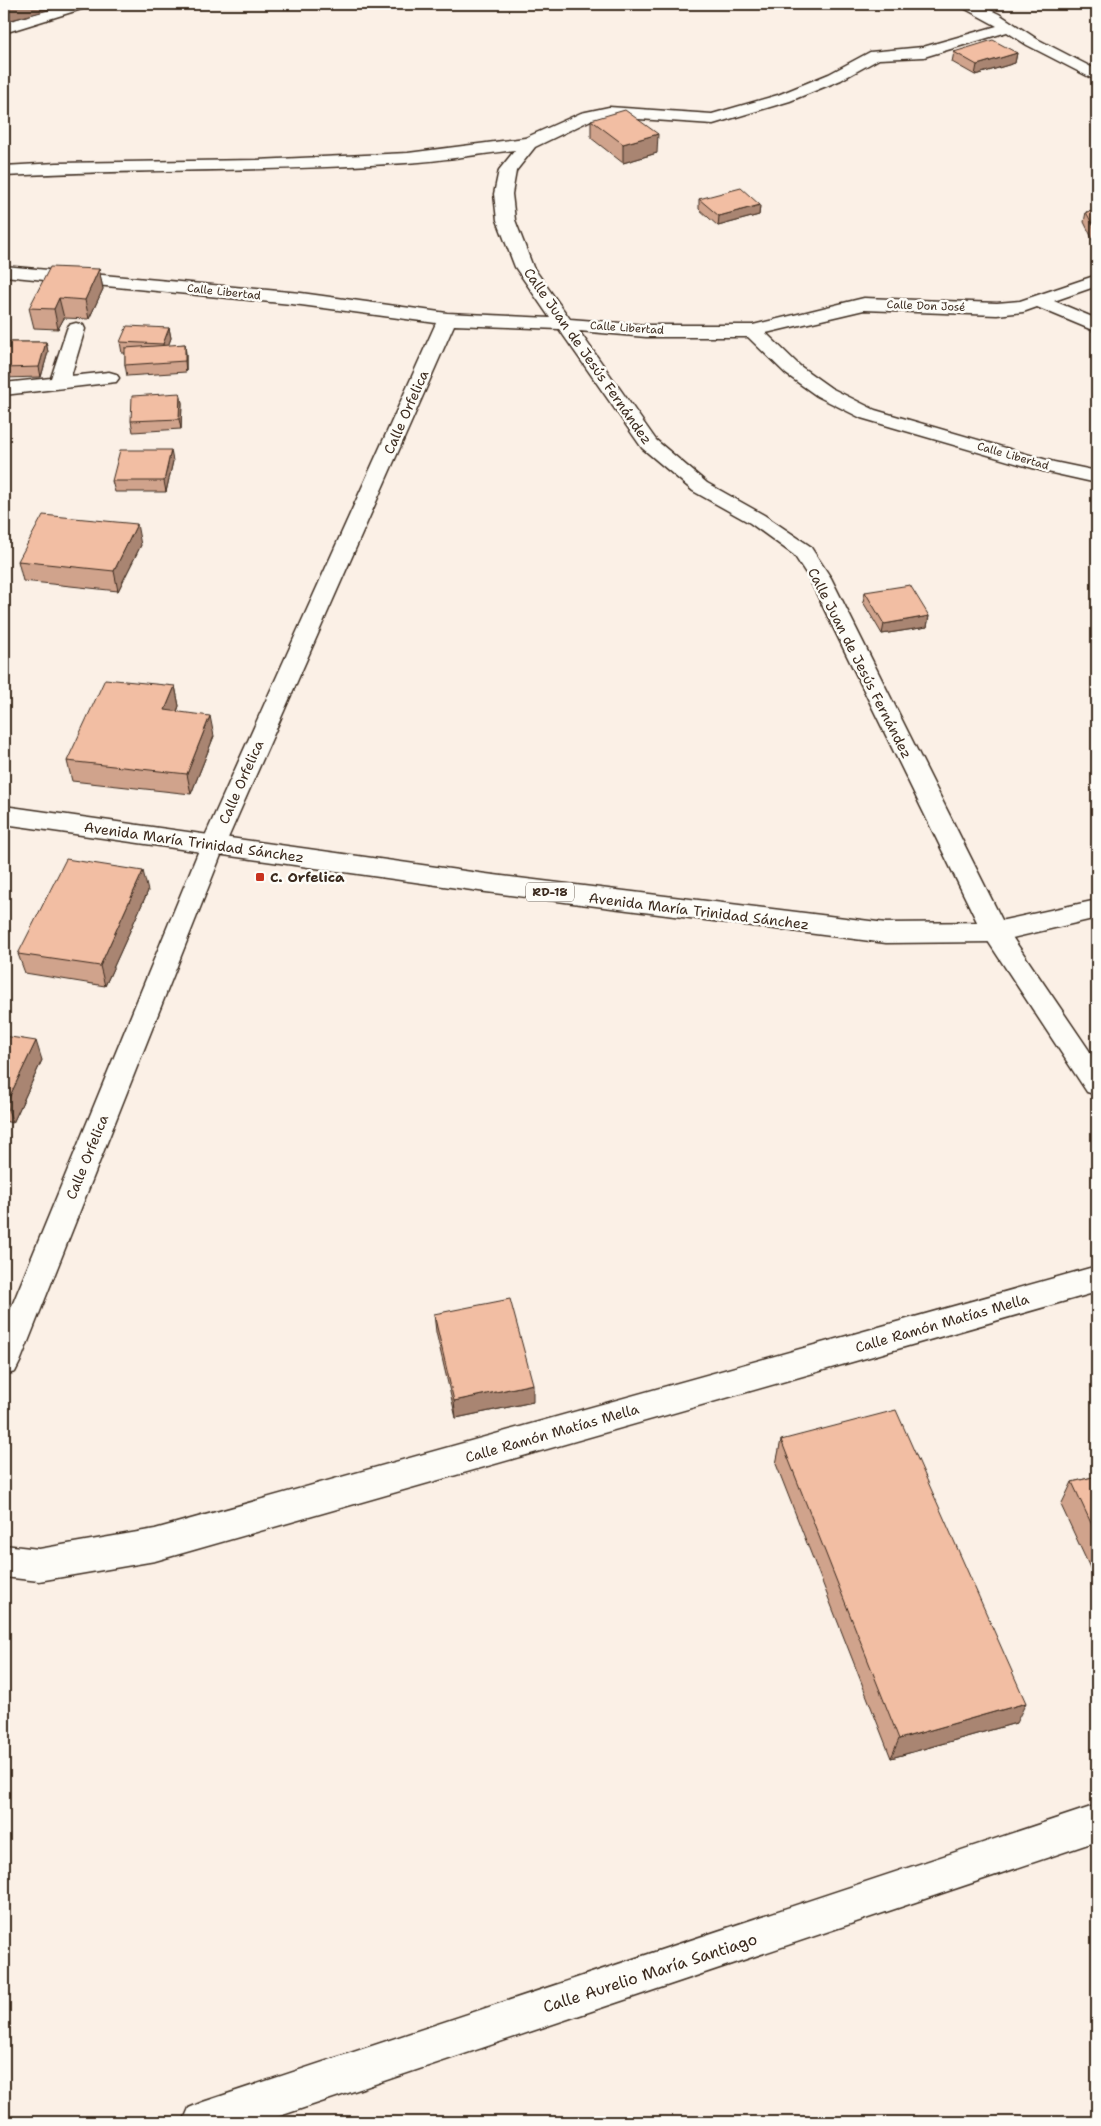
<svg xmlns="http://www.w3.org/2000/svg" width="1101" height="2126" font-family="'Shantell Sans',sans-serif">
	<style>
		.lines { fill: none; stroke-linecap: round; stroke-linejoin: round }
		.lane-casing { stroke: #3b2a1e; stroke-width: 3 }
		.street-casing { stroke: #3b2a1e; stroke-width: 3 }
		.primary-casing { stroke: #3b2a1e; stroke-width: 3 }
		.lane { fill: #fdfcf7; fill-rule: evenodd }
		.street { fill: #fdfcf7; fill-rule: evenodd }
		.primary { fill: #fdfcf7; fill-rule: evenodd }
		.wall { fill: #d0a38c; stroke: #3b2a1e }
		.shaded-wall { fill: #a98572; stroke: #3b2a1e }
		.building { fill: #f2bea3; stroke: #3b2a1e }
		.poi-dot { fill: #c8321e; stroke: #fdfcf7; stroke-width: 2 }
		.labels { text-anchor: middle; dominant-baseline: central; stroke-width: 5; stroke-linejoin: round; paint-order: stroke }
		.far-street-label { font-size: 11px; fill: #3b2a1e; stroke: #fdfcf7 }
		.shield { fill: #fdfcf7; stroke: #75695f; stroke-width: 1 }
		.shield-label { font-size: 12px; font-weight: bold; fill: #3b2a1e }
		.street-label { font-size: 14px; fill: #3b2a1e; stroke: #fdfcf7 }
		.poi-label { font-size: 14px; font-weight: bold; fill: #3b2a1e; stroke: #fdfcf7; text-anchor: start }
		.near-street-label { font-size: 16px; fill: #3b2a1e; stroke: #fdfcf7 }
	</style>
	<rect width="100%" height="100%" fill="#fbf0e6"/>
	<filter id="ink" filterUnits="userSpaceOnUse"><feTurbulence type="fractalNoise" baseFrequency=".02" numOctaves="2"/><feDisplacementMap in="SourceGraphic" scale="10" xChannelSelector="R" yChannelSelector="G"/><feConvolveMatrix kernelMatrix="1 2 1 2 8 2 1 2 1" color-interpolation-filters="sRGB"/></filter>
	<g filter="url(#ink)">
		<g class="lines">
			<g class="lane-casing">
				<path id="lane" d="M76 323 83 325 85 329 71 376 109 372 116 374 119 378 116 382 4 395V383L51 378 67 329 69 325Z"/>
			</g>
			<g class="street-casing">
				<path id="street" d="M68 4H91L88 7 4 33V23Z
					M959 4H978L999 14 1037 39 1097 70V81L1027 45 1007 32 924 57 879 59 841 80 790 101 713 124 609 117 591 120 535 147 516 171 512 194 515 220 533 267 570 319 646 325H753L864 298 997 303 1020 301 1097 275V286L1054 301 1097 319V332L1037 307 1023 312 997 315 864 310 766 333 800 366 831 388 875 410 1054 462 1097 471V483L1043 471 861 418 817 396 786 374 748 337H646L579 331 656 440 707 483 764 515 810 546 831 578 1006 928 1097 1062V1095L1087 1092 982 932 809 578 794 555 750 523 693 491 642 448 559 329 454 325 225 845 20 1362 15 1372 4 1375V1325L201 845 436 323 301 305 4 276V266L301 293 447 313 550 318 515 267 497 220 494 194 499 170 515 150C479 154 442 161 406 163 272 172 138 169 4 176V166L57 163 257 160 408 153 525 138 581 113 609 107 712 114 778 95 829 74 870 52 923 47 997 26 962 7Z
					M1097 1266V1292L155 1561 39 1581 4 1577V1545L39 1549 155 1529Z
					M1097 1805V1841L262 2122H183L189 2108 203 2102Z"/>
			</g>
			<g class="primary-casing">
				<path id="primary" d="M4 806 486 874 886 923 995 922 1097 900V918L995 942 886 943 486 892 4 824Z"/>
			</g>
			<use href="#lane" class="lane"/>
			<use href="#street" class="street"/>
			<use href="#primary" class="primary"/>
		</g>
		<path class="wall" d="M954 52 1017 53 1015 63 975 75 952 62Z
			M591 120 657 153 623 163 591 138Z
			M699 199 760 205 759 215 718 226 699 209Z
			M1097 211V248L1084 222 1086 212Z
			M99 269 103 289 89 319 64 318 58 329 34 328 29 308Z
			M169 328 171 338 168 346 185 344 186 355V372L127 376 125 365V353H122L120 342Z
			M4 342H46L48 352 41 377 4 378Z
			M180 393 182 403 181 429 133 432 131 421Z
			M173 461 166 492H115L112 481Z
			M141 545 118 591 23 581 18 561Z
			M865 592 929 616 927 627 882 634 863 602Z
			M175 686 179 706 177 712 214 736 191 794 72 781 67 761Z
			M148 891 105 986 25 973 18 954Z
			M4 1036 42 1060 13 1123 4 1121Z
			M434 1314 533 1402 456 1418 436 1332Z
			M781 1440 1016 1723 891 1758 776 1464Z
			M1097 1476V1583L1061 1505 1072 1482Z"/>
		<path class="shaded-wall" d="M4 4H51L52 9 4 22Z
			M1017 53 1015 63 975 75 977 65Z
			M658 134 657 153 623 163V144Z
			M760 205 759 215 718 226 719 216Z
			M99 269 103 289 89 319 85 300Z
			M59 298 64 318 58 329 54 309Z
			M169 328 171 338 165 355 163 344Z
			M46 342 48 352 41 377 39 367Z
			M185 344 186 355V372L185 361Z
			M180 393 182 403 181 429 179 419Z
			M171 450 173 461 166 492 164 481Z
			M137 524 141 545 118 591 114 571Z
			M929 616 927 627 882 634 884 624Z
			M175 686 179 706 169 731 165 710Z
			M210 716 214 736 191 794 187 774Z
			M143 871 148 891 105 986 100 966Z
			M36 1041 42 1060 13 1123 6 1104Z
			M533 1384V1402L456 1418 454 1401Z
			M1026 1703 1016 1723 891 1758 899 1739Z"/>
		<path class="building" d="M993 40 1017 53 977 65 954 52Z
			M625 110 658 134 623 144 591 120Z
			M741 188 760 205 719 216 699 199Z
			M1097 211V233L1086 212Z
			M50 267 99 269 85 300 59 298 54 309 29 308Z
			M127 326 169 328 163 344 120 342Z
			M4 342H46L39 367 4 368Z
			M185 344V361L125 365V348Z
			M180 393 179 419 131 421 132 396Z
			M120 450H171L164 481H112Z
			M43 515 137 524 114 571 18 561Z
			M910 585 929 616 884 624 865 592Z
			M105 679 175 686 165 710 210 716 187 774 67 761Z
			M66 859 143 871 100 966 18 954Z
			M4 1036 36 1041 6 1104 4 1103Z
			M510 1299 533 1384 454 1401 434 1314Z
			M896 1410 1026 1703 899 1739 781 1440Z
			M1097 1476V1536L1072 1482Z"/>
	</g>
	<rect class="poi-dot" x="255" y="872" width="10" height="10" rx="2.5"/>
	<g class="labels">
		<g class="far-street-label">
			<text transform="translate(224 292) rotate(6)">Calle Libertad</text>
			<text transform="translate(926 306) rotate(2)">Calle Don José</text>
			<text transform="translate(627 328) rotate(4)">Calle Libertad</text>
			<text transform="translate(1013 456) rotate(16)">Calle Libertad</text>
		</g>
		<rect class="shield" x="526" y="882.5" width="48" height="19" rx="4"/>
		<g class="shield-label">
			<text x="550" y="892">RD-18</text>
		</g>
		<g class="street-label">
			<text transform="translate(588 356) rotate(55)">Calle Juan de Jesús Fernández</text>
			<text transform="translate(406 412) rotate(-66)">Calle Orfelica</text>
			<text transform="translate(860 663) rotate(63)">Calle Juan de Jesús Fernández</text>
			<text transform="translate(241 782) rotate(-66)">Calle Orfelica</text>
			<text transform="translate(194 842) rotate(8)">Avenida María Trinidad Sánchez</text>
			<text transform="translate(699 911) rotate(7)">Avenida María Trinidad Sánchez</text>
			<text transform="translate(87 1157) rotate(-68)">Calle Orfelica</text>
			<text transform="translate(942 1323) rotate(-16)">Calle Ramón Matías Mella</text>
			<text transform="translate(552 1433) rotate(-16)">Calle Ramón Matías Mella</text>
		</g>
		<g class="poi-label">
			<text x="270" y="877">C. Orfelica</text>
		</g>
		<g class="near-street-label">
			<text transform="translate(650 1973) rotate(-18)">Calle Aurelio María Santiago</text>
		</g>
	</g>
	<rect width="1101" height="2126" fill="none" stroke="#fdfcf7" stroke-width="20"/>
	<rect x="10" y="10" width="1081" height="2106" fill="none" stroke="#3b2a1e" stroke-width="2" filter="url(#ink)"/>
</svg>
